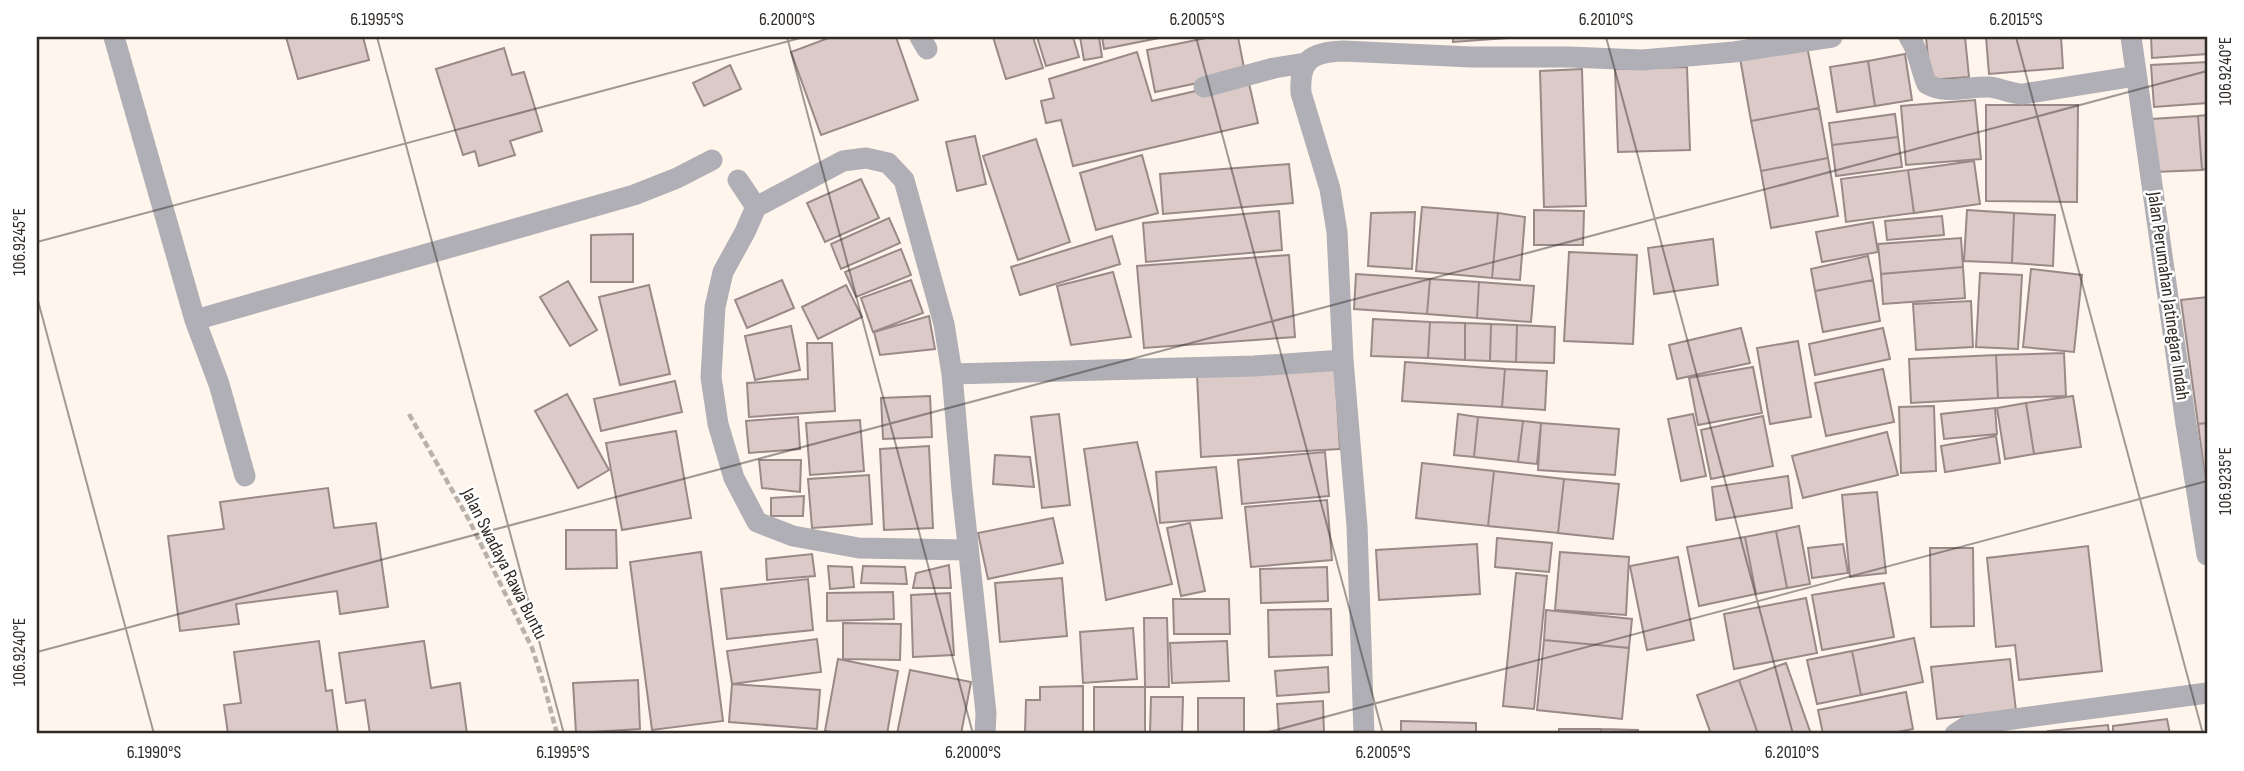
<svg xmlns="http://www.w3.org/2000/svg" width="2244" height="771" font-family="'Sofia Sans Condensed',sans-serif">
	<style>
		.building { fill: #dbcac8; stroke: #998987; stroke-width: 2 }
		.lines { fill: none; stroke-linecap: round; stroke-linejoin: round }
		.path { stroke: #b9b1aa; stroke-width: 4.5; stroke-dasharray: 7 3.5; stroke-linecap: butt }
		.minor { stroke: #afafb5; stroke-width: 21 }
		.ticks { fill: none; stroke: #2f2a26; stroke-width: 2; stroke-opacity: 0.45 }
		.labels { text-anchor: middle; dominant-baseline: central; stroke-width: 5; stroke-linejoin: round; paint-order: stroke }
		.street-label { font-size: 19px; fill: #2f2a26; stroke: #fff }
		.neatline { fill: none; stroke: #2f2a26; stroke-width: 2.5 }
		.ticks-label { font-size: 18px; text-anchor: middle; fill: #2f2a26 }
	</style>
	<rect width="100%" height="100%" fill="#fff5ed"/>
	<path class="building" d="M286 37H363L369 60 298 79Z
		M831 37H896L918 100 821 135 791 52Z
		M993 37H1033L1043 68 1006 79Z
		M1037 37H1073L1079 57 1046 66Z
		M1080 37H1099L1102 57 1084 60Z
		M1102 37H1164L1104 49Z
		M1211 37H1238L1245 73 1155 92 1147 50Z
		M1453 37H1522L1453 42Z
		M1926 37H1965L1969 77 1930 80Z
		M1986 37H2061L2063 68 1989 74Z
		M2151 37H2207V54L2152 58Z
		M1807 46 1819 108 1751 121 1740 58Z
		M504 48 512 75 524 72 542 131 510 141 515 155 479 166 475 151 463 155 436 69Z
		M1137 52 1152 101 1248 79 1258 123 1073 166 1061 120 1046 123 1041 101 1054 98 1049 79Z
		M1905 54 1912 100 1875 106 1868 61Z
		M1868 61 1875 106 1837 112 1830 67Z
		M2207 62V103L2154 107 2151 65Z
		M730 65 741 89 704 106 693 83Z
		M1687 67 1690 150 1618 152 1615 69Z
		M1582 69 1586 206 1544 207 1540 71Z
		M1975 100 1981 159 1906 165 1901 106Z
		M1986 105H2078L2077 202 1986 201Z
		M1819 108 1828 158 1761 171 1751 121Z
		M1895 114 1898 137 1832 145 1829 123Z
		M2207 115V169L2202 170 2198 116Z
		M2198 116 2202 170 2155 172 2151 119Z
		M975 136 986 184 957 191 946 142Z
		M1898 137 1902 167 1836 176 1832 145Z
		M1036 139 1070 242 1018 260 983 156Z
		M1142 155 1158 213 1096 230 1080 173Z
		M1828 158 1838 216 1771 228 1761 171Z
		M1974 161 1980 204 1914 213 1908 170Z
		M1289 164 1293 203 1163 214 1160 174Z
		M1908 170 1914 213 1846 222 1841 179Z
		M861 179 879 218 825 242 807 203Z
		M1422 207 1498 213 1492 278 1416 271Z
		M1534 210 1584 211 1583 245H1534Z
		M1967 210 2014 213 2012 263 1964 261Z
		M1279 211 1282 250 1146 262 1143 223Z
		M1415 212 1412 269 1368 266 1371 213Z
		M1498 213 1525 217 1520 280 1492 278Z
		M2014 213 2055 215 2053 266 2012 263Z
		M1942 216 1944 235 1887 240 1885 221Z
		M889 218 900 243 841 269 831 244Z
		M1873 222 1878 252 1822 262 1816 232Z
		M633 234V282H591V235Z
		M1112 236 1120 264 1020 295 1011 267Z
		M1961 238 1963 267 1881 274 1878 244Z
		M1713 239 1718 285 1654 294 1648 248Z
		M901 249 911 275 856 297 845 272Z
		M1569 252 1637 255 1633 344 1564 341Z
		M1289 255 1295 337 1144 348 1137 266Z
		M1868 256 1873 280 1815 291 1811 269Z
		M1963 267 1965 298 1883 304 1881 274Z
		M2031 269 2082 275 2074 352 2023 347Z
		M1113 272 1131 337 1071 345 1057 286Z
		M1980 273 2022 275 2018 349 1976 347Z
		M1356 274 1430 279 1427 314 1354 309Z
		M1430 279 1479 282 1477 318 1427 314Z
		M782 280 794 308 747 328 735 300Z
		M911 280 923 313 873 332 861 298Z
		M1873 280 1880 321 1823 332 1815 291Z
		M568 281 597 330 570 346 540 297Z
		M1479 282 1534 286 1531 322 1477 318Z
		M649 285 670 374 620 385 599 297Z
		M846 285 862 317 818 339 802 307Z
		M2207 297V423L2198 424 2181 300Z
		M1971 301 1973 347 1916 350 1913 304Z
		M929 316 935 349 880 355 874 332Z
		M1373 319 1430 322 1428 358 1371 356Z
		M1430 322 1465 323V360L1428 358Z
		M1465 323 1491 324 1490 361 1465 360Z
		M1491 324 1517 325 1516 362 1490 361Z
		M1517 325 1555 327 1554 363 1516 362Z
		M791 326 800 370 755 380 745 336Z
		M1741 328 1750 363 1677 379 1669 345Z
		M1883 328 1890 359 1815 375 1809 344Z
		M1798 341 1811 417 1770 424 1757 348Z
		M807 343H832L835 411 749 417 747 383 808 379Z
		M2064 353 2066 396 1998 398 1996 355Z
		M1996 355 1998 398 1911 403 1909 359Z
		M1405 362 1505 369 1502 407 1402 401Z
		M1753 367 1762 413 1698 425 1689 378Z
		M1335 368 1340 449 1201 457 1197 375Z
		M1505 369 1547 371 1545 410 1502 407Z
		M1883 369 1894 422 1826 436 1815 383Z
		M675 381 682 412 601 431 594 399Z
		M567 394 609 470 578 488 535 411Z
		M930 396 932 437 883 439 881 398Z
		M2073 396 2081 447 2034 454 2026 403Z
		M2026 403 2034 454 2005 459 1997 408Z
		M1934 406 1936 471 1901 473 1899 407Z
		M1995 408 1997 434 1944 439 1941 414Z
		M1059 414 1070 505 1042 508 1031 417Z
		M1458 414 1478 417 1474 457 1454 455Z
		M1693 414 1706 476 1681 481 1668 419Z
		M1763 416 1773 466 1711 479 1701 430Z
		M798 417 800 449 749 453 746 421Z
		M1478 417 1523 421 1518 462 1474 457Z
		M860 420 864 471 810 475 806 423Z
		M1523 421 1541 423 1537 464 1518 462Z
		M1541 423 1619 429 1615 475 1538 470Z
		M2207 423V492L2198 424Z
		M676 431 691 518 622 530 606 443Z
		M1887 432 1898 475 1803 498 1792 456Z
		M1996 436 2000 463 1945 472 1941 446Z
		M1137 442 1172 584 1106 600 1084 449Z
		M929 446 933 528 884 530 880 449Z
		M1325 452 1329 496 1242 504 1238 460Z
		M995 455 1030 457 1034 487 993 484Z
		M759 460H801L800 492 762 488Z
		M1422 463 1494 471 1488 526 1416 518Z
		M1216 467 1222 518 1160 523 1156 472Z
		M1494 471 1564 479 1558 533 1488 526Z
		M869 475 872 524 812 528 808 479Z
		M1788 476 1792 508 1716 520 1712 487Z
		M1564 479 1619 484 1613 539 1558 533Z
		M328 488 334 528 376 523 388 607 340 614 337 591 236 604 239 624 180 631 168 536 224 529 220 502Z
		M1877 492 1886 573 1850 577 1842 495Z
		M804 496 803 516H771V498Z
		M1327 500 1332 560 1251 567 1245 507Z
		M1053 518 1063 563 988 579 978 533Z
		M1190 523 1205 591 1181 596 1167 528Z
		M1799 526 1810 584 1787 588 1776 531Z
		M566 530H616L617 568 566 569Z
		M1776 531 1787 588 1756 594 1745 537Z
		M1745 537 1756 594 1699 606 1687 547Z
		M1497 538 1552 543 1549 572 1495 567Z
		M1477 544 1480 594 1379 600 1376 550Z
		M1843 544 1848 573 1812 578 1808 548Z
		M2088 546 2102 671 2019 680 2015 645 1996 647 1987 558Z
		M1930 548H1973L1974 626 1931 627Z
		M701 552 723 721 652 730 630 562Z
		M1560 552 1629 557 1626 615 1555 610Z
		M812 554 815 576 767 580 766 559Z
		M1678 557 1694 640 1647 650 1630 566Z
		M949 565 951 588H913L916 573Z
		M828 566 852 567 854 587 830 589Z
		M863 566 905 567 907 584 861 583Z
		M1327 567 1328 601 1261 603 1260 569Z
		M1516 573 1547 576 1534 709 1503 706Z
		M1062 578 1067 636 1000 642 995 583Z
		M808 579 813 630 727 639 721 589Z
		M1884 583 1894 637 1822 650 1812 595Z
		M893 592 894 619 827 621V593Z
		M950 593 954 655 913 657 911 595Z
		M1806 598 1817 653 1734 669 1724 614Z
		M1173 599H1229L1230 634H1174Z
		M1331 609 1332 655 1269 657 1268 610Z
		M1546 610 1632 619 1629 648 1544 640Z
		M1144 618H1167L1169 687H1145Z
		M843 623 901 624 900 660 843 659Z
		M1133 628 1137 679 1083 683 1080 632Z
		M1914 638 1923 682 1861 695 1852 651Z
		M817 639 821 672 732 684 727 651Z
		M1544 640 1629 648 1622 719 1537 710Z
		M319 641 326 691 332 690 338 734H228L224 705 241 703 234 652Z
		M424 641 431 688 460 683 467 734H370L365 700 346 703 339 653Z
		M1227 641 1229 681 1172 683 1170 643Z
		M1852 651 1861 695 1817 704 1807 660Z
		M838 659 898 671 887 734H845L825 731Z
		M2010 659 2016 711 1937 719 1931 667Z
		M1786 663 1811 734H1758L1739 680Z
		M1328 667 1329 692 1277 696 1275 671Z
		M910 670 971 682 961 734H897Z
		M638 680 640 729 576 733 573 683Z
		M1739 680 1758 734H1711L1697 695Z
		M732 684 820 690 817 729 729 722Z
		M1083 686V734H1025L1026 700H1040V687Z
		M1094 687H1145V734H1094Z
		M1906 692 1913 729 1888 734H1823L1818 710Z
		M1151 697H1183L1182 734H1150Z
		M1198 698H1244V734H1198Z
		M1323 701 1324 734H1279L1277 704Z
		M2167 719 2170 734H2113V726Z
		M1401 721 1476 723V734H1401Z
		M2108 725 2109 734H2049L2048 731Z
		M1559 729H1601V734H1559Z
		M1601 729 1638 730V734H1601Z"/>
	<g class="lines">
		<path class="path" d="M409 414 469 520 532 648 544 685 557 734"/>
		<path class="minor" d="M114 37 195 320 219 384 245 476
			M920 37 927 49
			M1909 37C1919 50 1920 69 1927 84 1946 95 1968 86 1989 87 2001 88 2011 94 2023 94L2136 76
			M2131 37 2186 424 2207 555
			M1204 87 1274 68 1305 63
			M738 180 756 207 843 161 866 158 888 163 904 180 944 324 952 374 962 490 986 713 985 734
			M756 207 745 232 723 272 715 307 711 377 718 424 734 478 757 522 793 536 859 548 968 550
			M195 320 634 195 677 178 712 160
			M952 374 1254 366 1343 360
			M1364 734 1357 526 1343 360 1337 232 1330 189 1301 93C1299 60 1311 52 1343 51L1471 57H1569L1642 60 1734 52 1832 37
			M1955 734 1969 725 2207 693"/>
	</g>
	<path class="ticks" d="M377 37 564 734M787 37 973 734M1196 37 1383 734M1606 37 1793 734M2016 37 2203 734M37 242 804 37M37 297 154 734M37 652 2207 71M1261 734 2207 481"/>
	<g class="labels">
		<g class="street-label">
			<text transform="translate(2168 296) rotate(82)">Jalan Perumahan Jatinegara Indah</text>
			<text transform="translate(504 564) rotate(63)">Jalan Swadaya Rawa Buntu</text>
		</g>
	</g>
	<rect width="2244" height="771" fill="none" stroke="#ffffff" stroke-width="77"/>
	<rect x="38" y="38" width="2168" height="694" class="neatline"/>
	<g class="ticks-label">
		<text x="377" y="25">6.1995°S</text>
		<text x="787" y="25">6.2000°S</text>
		<text x="1197" y="25">6.2005°S</text>
		<text x="1606" y="25">6.2010°S</text>
		<text x="2016" y="25">6.2015°S</text>
		<text transform="translate(2225 71) rotate(-90)" y="6">106.9240°E</text>
		<text transform="translate(19 242) rotate(-90)" y="6">106.9245°E</text>
		<text transform="translate(2225 481) rotate(-90)" y="6">106.9235°E</text>
		<text transform="translate(19 652) rotate(-90)" y="6">106.9240°E</text>
		<text x="154" y="758">6.1990°S</text>
		<text x="563" y="758">6.1995°S</text>
		<text x="973" y="758">6.2000°S</text>
		<text x="1383" y="758">6.2005°S</text>
		<text x="1792" y="758">6.2010°S</text>
	</g>
</svg>
